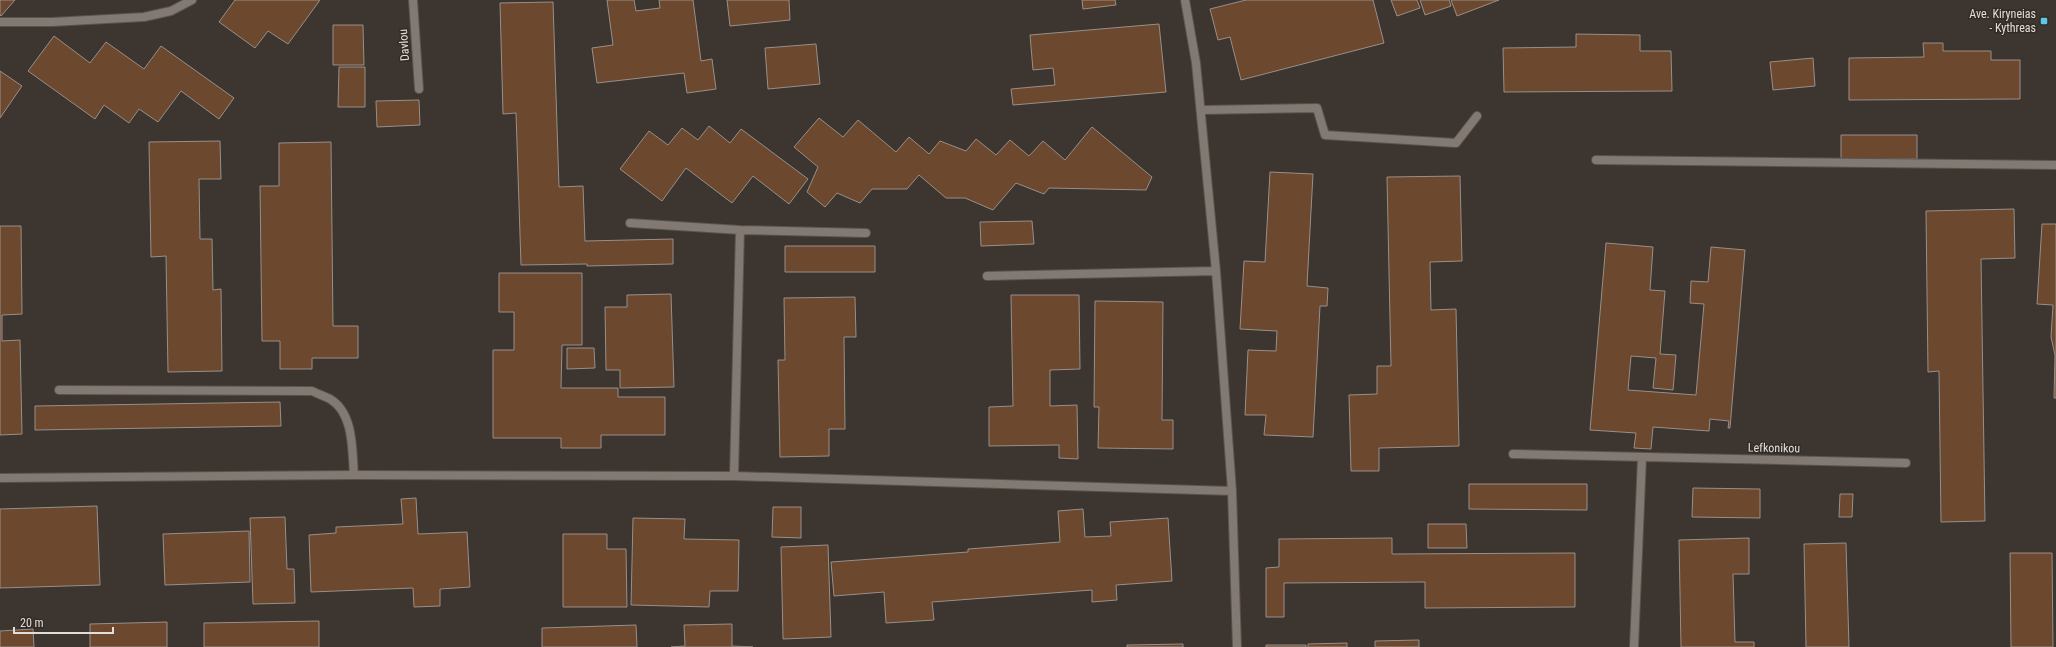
<svg xmlns="http://www.w3.org/2000/svg" width="2056" height="647" font-family="'Roboto Condensed',sans-serif">
	<style>
		.building { fill: #6c482e; stroke: #998f89 }
		.lines { fill: none; stroke-linecap: round; stroke-linejoin: round }
		.lane-casing { stroke: #59534e; stroke-width: 10 }
		.street-casing { stroke: #59534e; stroke-width: 10 }
		.lane { stroke: #827973; stroke-width: 8 }
		.street { stroke: #827973; stroke-width: 8 }
		.poi-dot { fill: #5dc7e8; stroke: #332b26; stroke-width: 1.5 }
		.labels { text-anchor: middle; dominant-baseline: central; stroke-width: 3; stroke-linejoin: round; paint-order: stroke }
		.poi-label { font-size: 12px; fill: #e2ddd9; stroke: #332b26; text-anchor: end }
		.street-label { font-size: 12px; fill: #e2ddd9; stroke: #332b26 }
	</style>
	<rect width="100%" height="100%" fill="#3d3530"/>
	<path class="building" d="M0 0H15L1 16 0 15Z
		M235 0H320L288 44 268 31 255 48 219 22Z
		M607 0H634L636 11 660 8 659 0H693L701 61 712 59 716 89 687 93 684 73 597 83 592 48 613 45Z
		M727 0H789L790 20 730 26Z
		M1082 0H1115L1116 5 1083 9Z
		M1246 0H1373L1384 43 1241 80 1230 37 1218 40 1210 9Z
		M1391 0H1417L1420 8 1397 16Z
		M1420 0H1449L1451 6 1425 15Z
		M1451 0H1499L1457 16Z
		M553 2 559 187 583 186 585 241 673 239V264L587 266V264L521 265 516 113 503 114 500 3Z
		M1159 24 1166 92 1013 105 1011 89 1055 85 1053 68 1033 70 1030 35Z
		M333 25H363L364 65H333Z
		M1576 34 1640 35V51H1671L1672 91 1504 92 1503 48 1576 47Z
		M54 36 90 63 106 42 144 69 161 46 234 98 219 119 181 91 158 122 139 109 129 123 104 105 95 119 28 71Z
		M1923 43H1943V51H1991V60H2020V99L1849 100V58L1924 57Z
		M816 44 820 84 768 89 765 48Z
		M1813 58 1815 86 1773 90 1770 62Z
		M339 67H365V107H338Z
		M0 71 22 86 0 118Z
		M419 100 420 125 377 127 376 101Z
		M819 118 843 137 858 120 896 152 909 137 929 154 940 141 966 151 976 139 996 155 1010 140 1029 156 1043 141 1065 160 1092 127 1152 177 1146 190 1049 188 1044 194 1016 183 993 210 965 198H946L919 175 907 189H872L860 203 837 193 825 207 807 192 818 167 794 147Z
		M709 126 730 143 741 129 808 179 789 204 753 176 732 203 686 168 662 201 620 169 649 131 668 145 682 128 698 140Z
		M1841 135H1917V159H1841Z
		M220 141 221 179H199L200 239H212L213 290 221 289 222 371 168 372 166 256 151 257 149 142Z
		M331 142 333 326H358V358H312V369H280V341H262L260 186H279V143Z
		M1270 172 1313 174 1307 286 1328 288 1327 306H1320L1313 437 1264 435 1266 415H1245L1248 350 1276 351 1277 331 1240 329 1244 261 1265 262Z
		M1460 176 1462 261 1430 262 1431 310 1456 309 1459 446 1379 448V471H1351L1349 395 1377 394V366H1391L1387 177Z
		M2014 209 2015 258 1981 259 1985 521 1941 522 1939 371 1928 372 1926 211Z
		M1032 221 1034 244 981 246 980 222Z
		M2042 224H2056V398H2054L2055 355 2051 337 2053 305 2037 304Z
		M0 226H21L22 314 2 315V341L20 340 22 434 0 435Z
		M1606 243 1653 247 1650 290 1665 291 1660 354 1676 355 1673 390 1653 388 1656 358 1631 356 1628 390 1696 395 1704 304 1690 303 1691 281 1708 282 1711 247 1745 250 1730 428H1728L1729 421 1710 419 1709 431 1653 427 1651 449 1634 448 1636 433 1590 430Z
		M785 246H875V272H785Z
		M499 273H582V345H562L561 388H618V397H665V435H601V448H561V438H493V350H514V312H499Z
		M671 294 674 387 620 388V370H606L605 307H627V295Z
		M1011 295H1079L1080 369 1050 370V406L1077 405 1078 459 1059 458V445L989 446V407L1013 406Z
		M855 297 856 337H844L845 429H829V456L780 457 778 360H785L784 298Z
		M1095 301 1163 302 1162 420H1173V449L1098 448 1099 407H1094Z
		M567 348H594L595 368 567 369Z
		M280 402 281 426 35 430V406Z
		M1469 484H1587V510L1469 509Z
		M1693 488 1760 489V518L1692 517Z
		M1840 494H1853L1852 517H1839Z
		M416 498 418 534 467 532 470 587 440 589V606L414 607 413 588 311 592 309 535 336 533V527L403 524 401 499Z
		M97 506 100 585 0 588V509Z
		M773 507H801V538L772 537Z
		M1083 509 1085 537 1111 536 1110 522 1168 518 1172 581 1116 585 1117 600 1092 602V590L932 602 934 620 886 623 884 592 834 596 831 562 968 552V549L1060 542 1058 511Z
		M285 517 287 569H294L295 603 253 604 250 518Z
		M633 518 685 519 684 539 739 540 738 591H710L709 607 631 605Z
		M1428 524H1466L1467 548H1428Z
		M249 531 250 582 165 585 163 534Z
		M563 534H607V549H626L627 607H563Z
		M1392 538V554L1575 553V607L1425 608V582L1284 583V617H1266V568L1279 567V539Z
		M1749 538V574H1733L1735 642H1754V647H1681L1679 540Z
		M1846 543 1849 647H1806L1804 544Z
		M828 545 831 637 783 639 781 547Z
		M2010 553H2052L2053 647H2011Z
		M319 621V647H204V623Z
		M167 622V647H90V624Z
		M732 624V646L753 647H671L685 646 684 625Z
		M636 625 637 647H542V628Z
		M33 629 34 647H0V631Z
		M1419 640V647H1375V641Z
		M1347 643V647H1308V644Z
		M1183 644V647H1127V645Z
		M1266 645H1306V647H1266Z"/>
	<g class="lines">
		<g class="lane-casing">
			<path id="lane" d="M1201 110 1317 108 1325 135 1456 143 1477 116
				M59 390 312 391C318 394 324 396 330 399 354 413 352 450 354 475"/>
		</g>
		<g class="street-casing">
			<path id="street" d="M413 0 419 89
				M1185 0 1196 63 1216 271 1232 491 1237 647
				M0 22H52L144 17 171 11 192 0
				M1596 160 2056 165
				M630 223 740 230 866 233
				M987 276 1216 271
				M1513 454 1906 463
				M734 476 740 230
				M0 478 354 475 734 476 1232 491
				M1634 647 1642 457"/>
		</g>
		<use href="#lane" class="lane"/>
		<use href="#street" class="street"/>
	</g>
	<rect class="poi-dot" x="2040" y="17" width="8" height="8" rx="2"/>
	<g class="labels">
		<g class="poi-label">
			<text x="2036" y="14">Ave. Kiryneias<tspan x="2036" dy="14">- Kythreas</tspan></text>
		</g>
		<g class="street-label">
			<text transform="translate(404 45) rotate(-94)">Davlou</text>
			<text transform="translate(1774 448) rotate(1)">Lefkonikou</text>
		</g>
	</g>
	<path d="M14 627v6h99v-6" fill="none" stroke="#e2ddd9" stroke-width="2"/>
	<text x="20" y="627" font-size="12" fill="#e2ddd9" stroke="#332b26" stroke-width="3" paint-order="stroke">20 m</text>
</svg>
